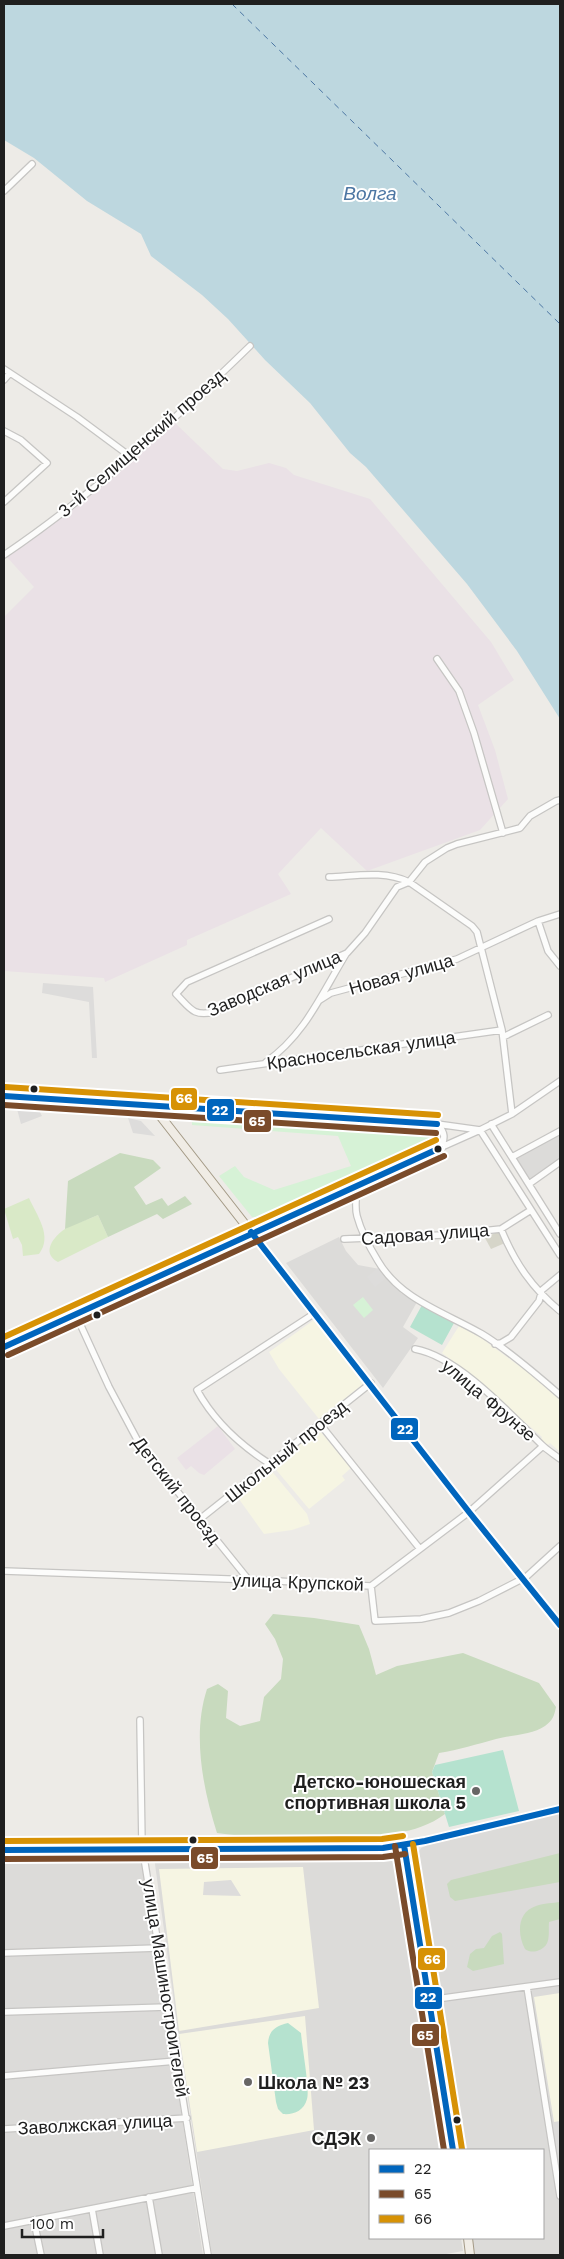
<svg xmlns="http://www.w3.org/2000/svg" width="564" height="2259" font-family="'Work Sans',sans-serif">
	<style>
		.residential { fill: #dcdbd9 }
		.industrial { fill: #eae1e6 }
		.education { fill: #f6f5e3 }
		.construction { fill: #d6d5c9 }
		.grass { fill: #d9e9c7 }
		.forest { fill: #c8dabe }
		.park { fill: #d6f2d6 }
		.pitch { fill: #b5e2cf }
		.parking { fill: #dddcdb }
		.water { fill: #bdd7df }
		.lines { fill: none; stroke-linecap: round; stroke-linejoin: round }
		.ferry { stroke: #4c76a3; stroke-width: 1; stroke-dasharray: 6 5; stroke-linecap: butt }
		.minor-casing { stroke: #c6c5c3; stroke-width: 8 }
		.major-casing { stroke: #a39985; stroke-width: 10 }
		.minor { stroke: #fcfcfb; stroke-width: 5.5 }
		.major { stroke: #f0ece5; stroke-width: 8 }
		.bus-1-casing { stroke: #fff; stroke-width: 10 }
		.bus-2-casing { stroke: #fff; stroke-width: 10 }
		.bus-3-casing { stroke: #fff; stroke-width: 10 }
		.bus-1 { stroke: #0065bd; stroke-width: 6 }
		.bus-2 { stroke: #7a4b2a; stroke-width: 6 }
		.bus-3 { stroke: #d79205; stroke-width: 6 }
		.bus-dot { fill: #1f1f1f; stroke: #fff; stroke-width: 2 }
		.poi-dot { fill: #676665; stroke: #fff; stroke-width: 2 }
		.labels { text-anchor: middle; dominant-baseline: central; stroke-width: 4; stroke-linejoin: round; paint-order: stroke }
		.street-label { font-size: 18px; fill: #1f1f1f; stroke: #fff }
		.poi-label { font-size: 18px; font-weight: bold; fill: #1f1f1f; stroke: #fff; text-anchor: end }
		.water-label { font-size: 19px; font-style: italic; fill: #4c76a3; stroke: #fff }
		.line-badge { stroke: #fff; stroke-width: 2 }
		.badge-label { font-size: 14px; text-anchor: middle; font-weight: bold; fill: #fff }
	</style>
	<rect width="100%" height="100%" fill="#edebe7"/>
	<path class="residential" d="M560 1133V1160L530 1180 516 1157Z
		M339 1237 346 1251 358 1265 380 1269 401 1293 417 1302 403 1327 418 1338 383 1388 286 1263Z
		M560 1813V2255H475L472 2238H543V2150H458L413 1861 421 1848 427 1845Z
		M383 1853 396 1860 403 1872 447 2150H370V2238H461L463 2251 441 2255H212L181 2053 154 1857Z
		M138 1855 142 1858 203 2255H4V1856Z"/>
	<path class="industrial" d="M173 421 223 469 237 471 269 463 286 468 294 475 370 499 491 642 514 680 478 705 495 750 508 799 480 830 367 871 321 828 278 874 291 894 187 940V945L105 982 104 978 4 971V617L34 587 6 556 92 494Z
		M218 1426 235 1449 204 1475 199 1473 191 1466 186 1470 177 1458Z"/>
	<path class="education" d="M314 1320 363 1384 319 1419 279 1369 269 1352Z
		M459 1326 481 1338 526 1371 560 1400V1452L550 1443 548 1445 541 1439 542 1437 461 1367 442 1353Z
		M318 1429 351 1468 342 1476 345 1480 309 1509 273 1466Z
		M270 1469 307 1514 310 1524 292 1530 264 1534 236 1495Z
		M303 1867 319 2008 179 2031 159 1869Z
		M560 1993V2121L554 2122 534 1997Z
		M305 2016 314 2130 197 2152 179 2034Z"/>
	<path class="construction" d="M499 1231 505 1243 491 1249 485 1238Z"/>
	<path class="grass" d="M29 1198C37 1216 53 1236 39 1254L23 1256 22 1245 18 1237 13 1239 4 1209Z
		M98 1215 108 1237 58 1262C41 1253 53 1237 65 1229 74 1223 88 1220 98 1215Z"/>
	<path class="forest" d="M120 1153 153 1160 161 1168 134 1187 146 1205 162 1198 168 1206 185 1196 192 1204 163 1219 157 1214 108 1237 98 1215 65 1229 68 1181Z
		M273 1614 314 1618 359 1625 369 1649 376 1675 397 1666 463 1653 539 1683 556 1707C554 1716 553 1720 545 1726 532 1735 511 1735 496 1739 477 1744 459 1750 439 1753L432 1772 445 1814C416 1836 378 1835 343 1837 300 1839 260 1839 217 1833 203 1789 192 1735 207 1689L218 1684 228 1691 226 1718 240 1726 260 1721 264 1697 281 1679 283 1659 275 1639 265 1624Z
		M560 1853V1882L455 1901 450 1897 447 1884 451 1880Z
		M560 1902V1919L549 1922C548 1934 552 1946 537 1951 533 1952 529 1952 525 1949 517 1934 517 1912 536 1906 544 1903 553 1903 560 1902Z
		M500 1932 502 1934 504 1964 473 1971 467 1967 470 1954 476 1949 484 1948 492 1936Z"/>
	<path class="park" d="M192 1111 431 1129 436 1130 438 1134 434 1142 258 1217H252L219 1176 235 1166 244 1177 274 1190 351 1166 338 1136 192 1125Z
		M363 1297 373 1310 364 1318 353 1305Z"/>
	<path class="pitch" d="M422 1305 454 1323 442 1345 410 1327Z
		M503 1750 519 1811 449 1827 432 1772 435 1765Z
		M288 2023 301 2033C302 2047 310 2089 307 2099 304 2111 293 2115 283 2114L278 2109 276 2102 268 2043C269 2030 276 2026 288 2023Z"/>
	<path class="parking" d="M43 983 93 987 97 1058H92L89 1002 42 993Z
		M17 1109 39 1110 42 1116 21 1124Z
		M128 1118 141 1121 155 1136 133 1133Z
		M378 1268 386 1278 375 1287 367 1277Z
		M231 1880 241 1896 203 1895 204 1882Z"/>
	<path class="water" d="M4 4H560V719L517 651 467 584 366 467 350 453 310 403 265 360 228 319 202 295 151 256 141 234 87 201 34 158 4 140Z"/>
	<g class="lines">
		<path class="ferry" d="M232 4 560 324"/>
		<g class="minor-casing">
			<path id="minor" d="M4 191 32 164
				M4 369 77 417 131 457
				M4 380 10 373
				M4 431 21 440 47 463 4 502
				M4 555C94 494 173 421 250 346
				M437 659 459 691 474 733 503 833
				M329 877C355 876 384 870 409 882L472 926 477 932 502 1030 512 1114
				M329 919 187 982 176 994C190 1008 193 1017 214 1012L347 953 365 933 397 887 409 882 425 862 447 848 457 844 520 828 530 816 556 801 560 800
				M538 921 548 951 560 966
				M320 1000 331 993 457 959 538 921 560 914
				M503 1037 548 1015
				M266 1062C305 1035 322 993 346 954
				M220 1070 502 1030
				M560 1081 512 1114 480 1130 251 1232 469 1512 560 1625
				M151 1104 437 1124 480 1130
				M437 1124C445 1132 446 1138 440 1148
				M491 1124 560 1234
				M480 1130 560 1255
				M512 1157 560 1131
				M529 1184 560 1162
				M355 1186C358 1196 354 1205 357 1216 361 1231 370 1248 378 1261 401 1300 444 1312 482 1334 507 1349 537 1375 560 1395
				M501 1229C515 1263 532 1288 560 1311
				M344 1239 443 1235 501 1229 531 1210
				M76 1315 109 1387 140 1445 248 1579
				M495 1344 501 1343 511 1337 539 1301 542 1290 560 1275
				M415 1349C459 1357 510 1414 542 1445 547 1450 554 1454 560 1459
				M320 1424 420 1549
				M270 1464C240 1445 214 1421 197 1390L315 1313
				M200 1519 371 1383
				M4 1571 258 1580 371 1586 469 1512 543 1446
				M371 1586 375 1621 421 1619 449 1613 479 1601 526 1577 560 1546
				M140 1720 142 1845 208 2255
				M404 1845 425 1841 560 1809
				M4 1953 158 1948
				M527 1987 560 2196
				M429 2000 560 1982
				M4 2012 167 2007
				M4 2076 176 2061
				M4 2129 187 2118
				M149 2197 159 2255
				M92 2209 100 2255
				M34 2221 41 2255
				M4 2226 197 2188"/>
		</g>
		<g class="major-casing">
			<path id="major" d="M4 1096 151 1104 251 1232 4 1347
				M4 1850 383 1848 404 1845 453 2150
				M468 2238 470 2255"/>
		</g>
		<use href="#minor" class="minor"/>
		<use href="#major" class="major"/>
		<g class="bus-1-casing">
			<path id="bus-1" d="M4 1096 437 1124
				M251 1232 469 1512 560 1625
				M4 1347 440 1148
				M404 1845 453 2150
				M4 1850 383 1848 425 1841 560 1809"/>
		</g>
		<g class="bus-2-casing">
			<path id="bus-2" d="M4 1105 436 1133
				M8 1355 444 1156
				M395 1846 444 2150
				M4 1859 383 1857 405 1854"/>
		</g>
		<g class="bus-3-casing">
			<path id="bus-3" d="M5 1087 438 1115
				M4 1337 436 1140
				M4 1841 382 1839 403 1836
				M413 1844 462 2149"/>
		</g>
		<use href="#bus-1" class="bus-1"/>
		<use href="#bus-2" class="bus-2"/>
		<use href="#bus-3" class="bus-3"/>
	</g>
	<g class="bus-dot">
		<circle cx="34" cy="1089" r="4.5"/>
		<circle cx="438" cy="1149" r="4.5"/>
		<circle cx="97" cy="1315" r="4.5"/>
		<circle cx="193" cy="1840" r="4.5"/>
		<circle cx="457" cy="2120" r="4.5"/>
	</g>
	<g class="poi-dot">
		<circle cx="476" cy="1791" r="5"/>
		<circle cx="248" cy="2082" r="5"/>
		<circle cx="371" cy="2138" r="5"/>
	</g>
	<g class="labels">
		<g class="street-label">
			<text transform="translate(141 443) rotate(-41)">3-й Селищенский проезд</text>
			<text transform="translate(401 974) rotate(-16)">Новая улица</text>
			<text transform="translate(274 983) rotate(-23)">Заводская улица</text>
			<text transform="translate(361 1050) rotate(-8)">Красносельская улица</text>
			<text transform="translate(425 1234) rotate(-4)">Садовая улица</text>
			<text transform="translate(489 1400) rotate(40)">улица Фрунзе</text>
			<text transform="translate(286 1451) rotate(-39)">Школьный проезд</text>
			<text transform="translate(177 1490) rotate(52)">Детский проезд</text>
			<text transform="translate(298 1582) rotate(2)">улица Крупской</text>
			<text transform="translate(166 1988) rotate(81)">улица Машиностроителей</text>
			<text transform="translate(95 2124) rotate(-3)">Заволжская улица</text>
		</g>
		<g class="poi-label">
			<text x="466" y="1781">Детско-юношеская<tspan x="466" dy="21">спортивная школа 5</tspan></text>
			<text x="258" y="2082" text-anchor="start">Школа № 23</text>
			<text x="361" y="2138">СДЭК</text>
		</g>
		<g class="water-label">
			<text x="370" y="193">Волга</text>
		</g>
	</g>
	<g class="line-badge">
		<rect x="170" y="1087" width="28" height="24" rx="5" fill="#d79205"/>
		<rect x="206" y="1098" width="29" height="24" rx="5" fill="#0065bd"/>
		<rect x="243" y="1109" width="29" height="24" rx="5" fill="#7a4b2a"/>
		<rect x="390" y="1417" width="29" height="24" rx="5" fill="#0065bd"/>
		<rect x="190" y="1846" width="29" height="24" rx="5" fill="#7a4b2a"/>
		<rect x="417" y="1947" width="29" height="24" rx="5" fill="#d79205"/>
		<rect x="414" y="1986" width="29" height="24" rx="5" fill="#0065bd"/>
		<rect x="411" y="2023" width="29" height="24" rx="5" fill="#7a4b2a"/>
	</g>
	<g class="badge-label">
		<text x="184" y="1103">66</text>
		<text x="220" y="1115">22</text>
		<text x="257" y="1126">65</text>
		<text x="405" y="1434">22</text>
		<text x="205" y="1863">65</text>
		<text x="432" y="1964">66</text>
		<text x="428" y="2002">22</text>
		<text x="425" y="2040">65</text>
	</g>
	<rect width="564" height="2259" fill="none" stroke="#1f1f1f" stroke-width="10"/>
	<rect x="369" y="2149" width="175" height="90" fill="#ffffff" stroke="#a5a5a5"/>
	<rect x="379" y="2165" width="25" height="8" fill="#0065bd" stroke="#a5a5a5"/>
	<text x="414" y="2174" font-size="15" fill="#1f1f1f">22</text>
	<rect x="379" y="2190" width="25" height="8" fill="#7a4b2a" stroke="#a5a5a5"/>
	<text x="414" y="2199" font-size="15" fill="#1f1f1f">65</text>
	<rect x="379" y="2215" width="25" height="8" fill="#d79205" stroke="#a5a5a5"/>
	<text x="414" y="2224" font-size="15" fill="#1f1f1f">66</text>
	<path d="M22 2229v8h81v-8" fill="none" stroke="#1f1f1f" stroke-width="2.5"/>
	<text x="30" y="2229" font-size="15" fill="#1f1f1f" stroke="#ffffff" stroke-width="4" paint-order="stroke">100 m</text>
</svg>
